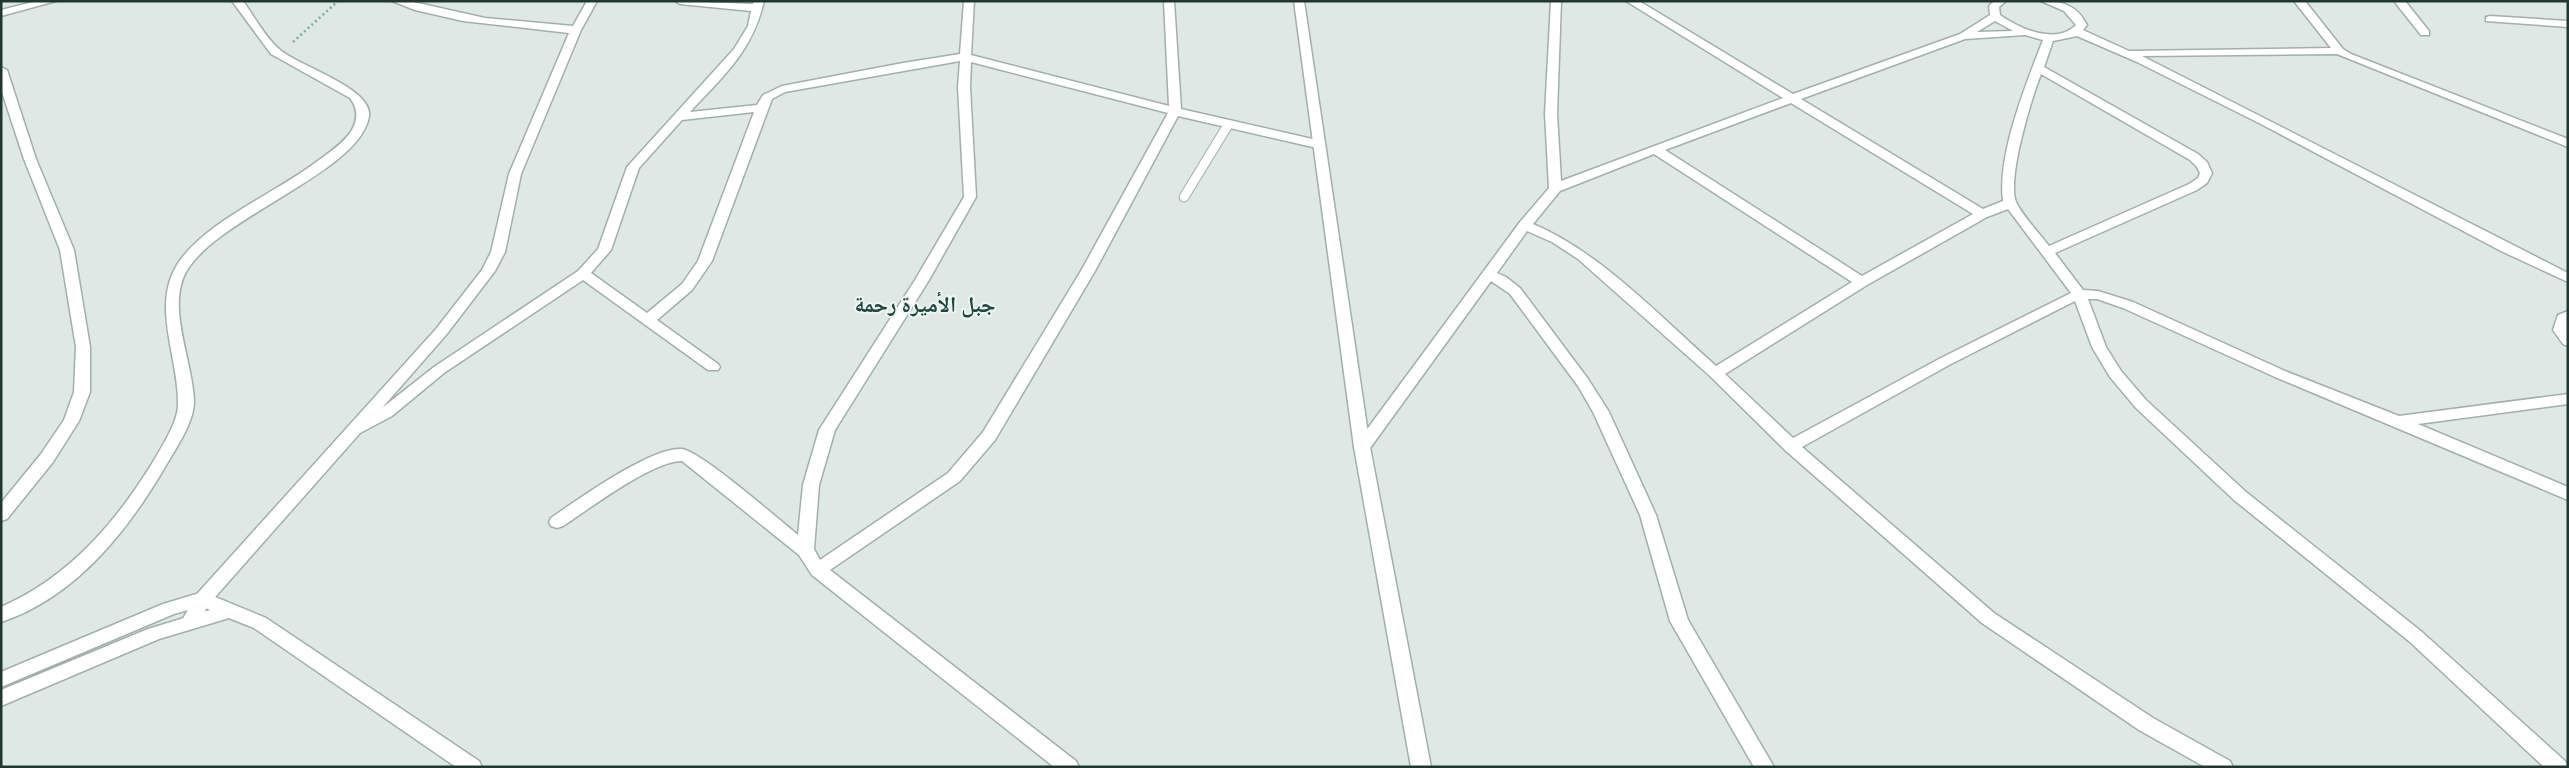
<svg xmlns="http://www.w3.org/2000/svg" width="2569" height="768" font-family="Ubuntu,'Noto Naskh Arabic',sans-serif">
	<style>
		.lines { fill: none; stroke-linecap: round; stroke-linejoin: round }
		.service-casing { stroke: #a2afab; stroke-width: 11 }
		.minor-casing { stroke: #a2afab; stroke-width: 3 }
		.tertiary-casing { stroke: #a2afab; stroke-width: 3 }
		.path { stroke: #80aa9d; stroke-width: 2.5; stroke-dasharray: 2 3; stroke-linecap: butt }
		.service { stroke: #fff; stroke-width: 9 }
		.minor { fill: #fff; fill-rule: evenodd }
		.tertiary { fill: #fff; fill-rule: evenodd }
		.labels { text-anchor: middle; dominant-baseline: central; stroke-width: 4; stroke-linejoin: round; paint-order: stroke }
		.district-label { font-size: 22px; font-weight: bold; fill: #1e473d; stroke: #eef5f2 }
	</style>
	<rect width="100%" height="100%" fill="#dee8e4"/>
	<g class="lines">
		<g class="service-casing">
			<path id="service" d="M1184 197 1228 125"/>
		</g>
		<g class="minor-casing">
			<path id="minor" d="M37 1H56L1 16V10Z
				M232 1H243C254 16 265 37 279 49 296 65 373 88 369 116 361 172 217 217 186 272 166 308 194 364 194 403 193 423 178 445 168 462 130 528 77 597 1 622V607C70 577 118 520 156 457 165 441 179 420 178 402 178 354 149 302 181 259 212 218 278 192 319 160 330 152 342 144 350 133 358 121 359 110 350 98L271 54Z
				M392 1H409L485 18 573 26 587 1H597L581 30 521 174 505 252 495 271 446 335 382 408 434 367 578 271 598 249 627 167 734 49 748 26 751 11 680 4 675 1 753 4 754 1H764C752 52 724 75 690 112L757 105 763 95 782 86 903 63 960 54 964 1H974L971 55 1169 106 1164 1H1174L1181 109 1321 141V147L1317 148 1178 116 1095 271 995 440 960 481 830 570 1076 761 1079 767H1054L812 575 799 555 682 461C652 461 589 509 563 526L557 528 551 526 549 522 551 518C577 500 652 446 682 449 702 452 778 519 798 535L803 485 819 430 915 280 964 197 958 87 960 61 785 92 772 99 712 261 692 290 657 320 718 364 720 367 718 370H708L583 280 444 373 392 416 360 433 209 604 196 627 190 629 184 627 181 622 197 594 436 329 482 270 491 252 509 174 569 33 463 21 415 10ZM971 62 1168 113 1081 271 983 432 948 473 820 560 814 549 819 485 835 430 929 280 976 197 970 87ZM754 112 698 261 682 284 647 313 591 273 611 250 639 168 682 120Z
				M1551 1H1561L1557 114 1561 181 1783 98 1626 1H1639L1793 94 1960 34 1990 15 1989 6 1994 1H2006L1999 7 2000 15C2020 29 2056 45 2076 25L2064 11 2041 1C2062 1 2077 5 2087 25L2083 30 2129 51 2331 48 2294 1H2305L2343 49 2351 54 2568 139V147L2337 54 2142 56 2568 273V282L2501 251 2259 123 2137 62 2077 36 2053 41 2044 67 2198 154 2207 162 2212 173 2207 183 2197 190 2055 253 2083 290 2098 291 2133 302 2285 371 2399 416 2568 394V404L2418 424 2568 487V500L2275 377 2123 308 2097 299H2088L2106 347 2121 371 2146 400 2246 492 2422 632 2565 761 2568 767H2544L2410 642 2234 500 2136 408 2110 377 2092 347 2075 301 1949 365 1802 447 1994 613 2153 718 2230 761 2233 767H2205L2139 730 1982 623 1785 450 1710 376 1578 259 1552 242 1527 231 1497 273 1506 277 1520 288 1588 379 1609 412 1656 515 1688 620 1774 767H1754L1670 621 1640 515 1593 412 1578 386 1510 294 1491 281 1368 451H1356L1354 447 1520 222 1549 188 1545 114ZM1995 21 2013 31 1977 32ZM2025 35 2043 40C2026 84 1997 155 2003 201L1983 209 1801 99 1965 39ZM2041 74 2190 160 2197 167 2200 173 2198 178 2189 184 2049 246C2040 234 2022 215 2016 202 2007 178 2031 100 2041 74ZM1791 103 1973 214 1862 276 1665 150ZM1654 154 1852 282 1716 366C1659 316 1603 254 1533 224L1560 191ZM2008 209 2071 293 1939 359 1793 438 1725 374 1867 285 1987 217Z
				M2394 1H2405L2429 31V35H2421Z
				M2490 16 2568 21V27L2486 21V17Z
				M1 67 7 70 36 159 74 250 90 347V392L79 421 53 462 7 519 1 521V503L41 454 64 420 74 392 76 347 60 250 24 159 1 89Z
				M2568 311V346L2563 344 2553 330 2558 315Z"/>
		</g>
		<g class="tertiary-casing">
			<path id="tertiary" d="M1294 1H1304L1370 447 1431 767H1411L1354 447Z
				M203 592 266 618 479 761 482 767H456L254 628 229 618 159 639 1 706V690L148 629 210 610 202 606 174 614 1 687V672L163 604Z"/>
		</g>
		<path class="path" d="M293 42 338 1"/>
		<use href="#service" class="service"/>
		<use href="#minor" class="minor"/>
		<use href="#tertiary" class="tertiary"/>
	</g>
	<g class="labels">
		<g class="district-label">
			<text x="925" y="303">جبل الأميرة رحمة</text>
		</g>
	</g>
	<rect width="2569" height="768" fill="none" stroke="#213731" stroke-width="5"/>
</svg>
